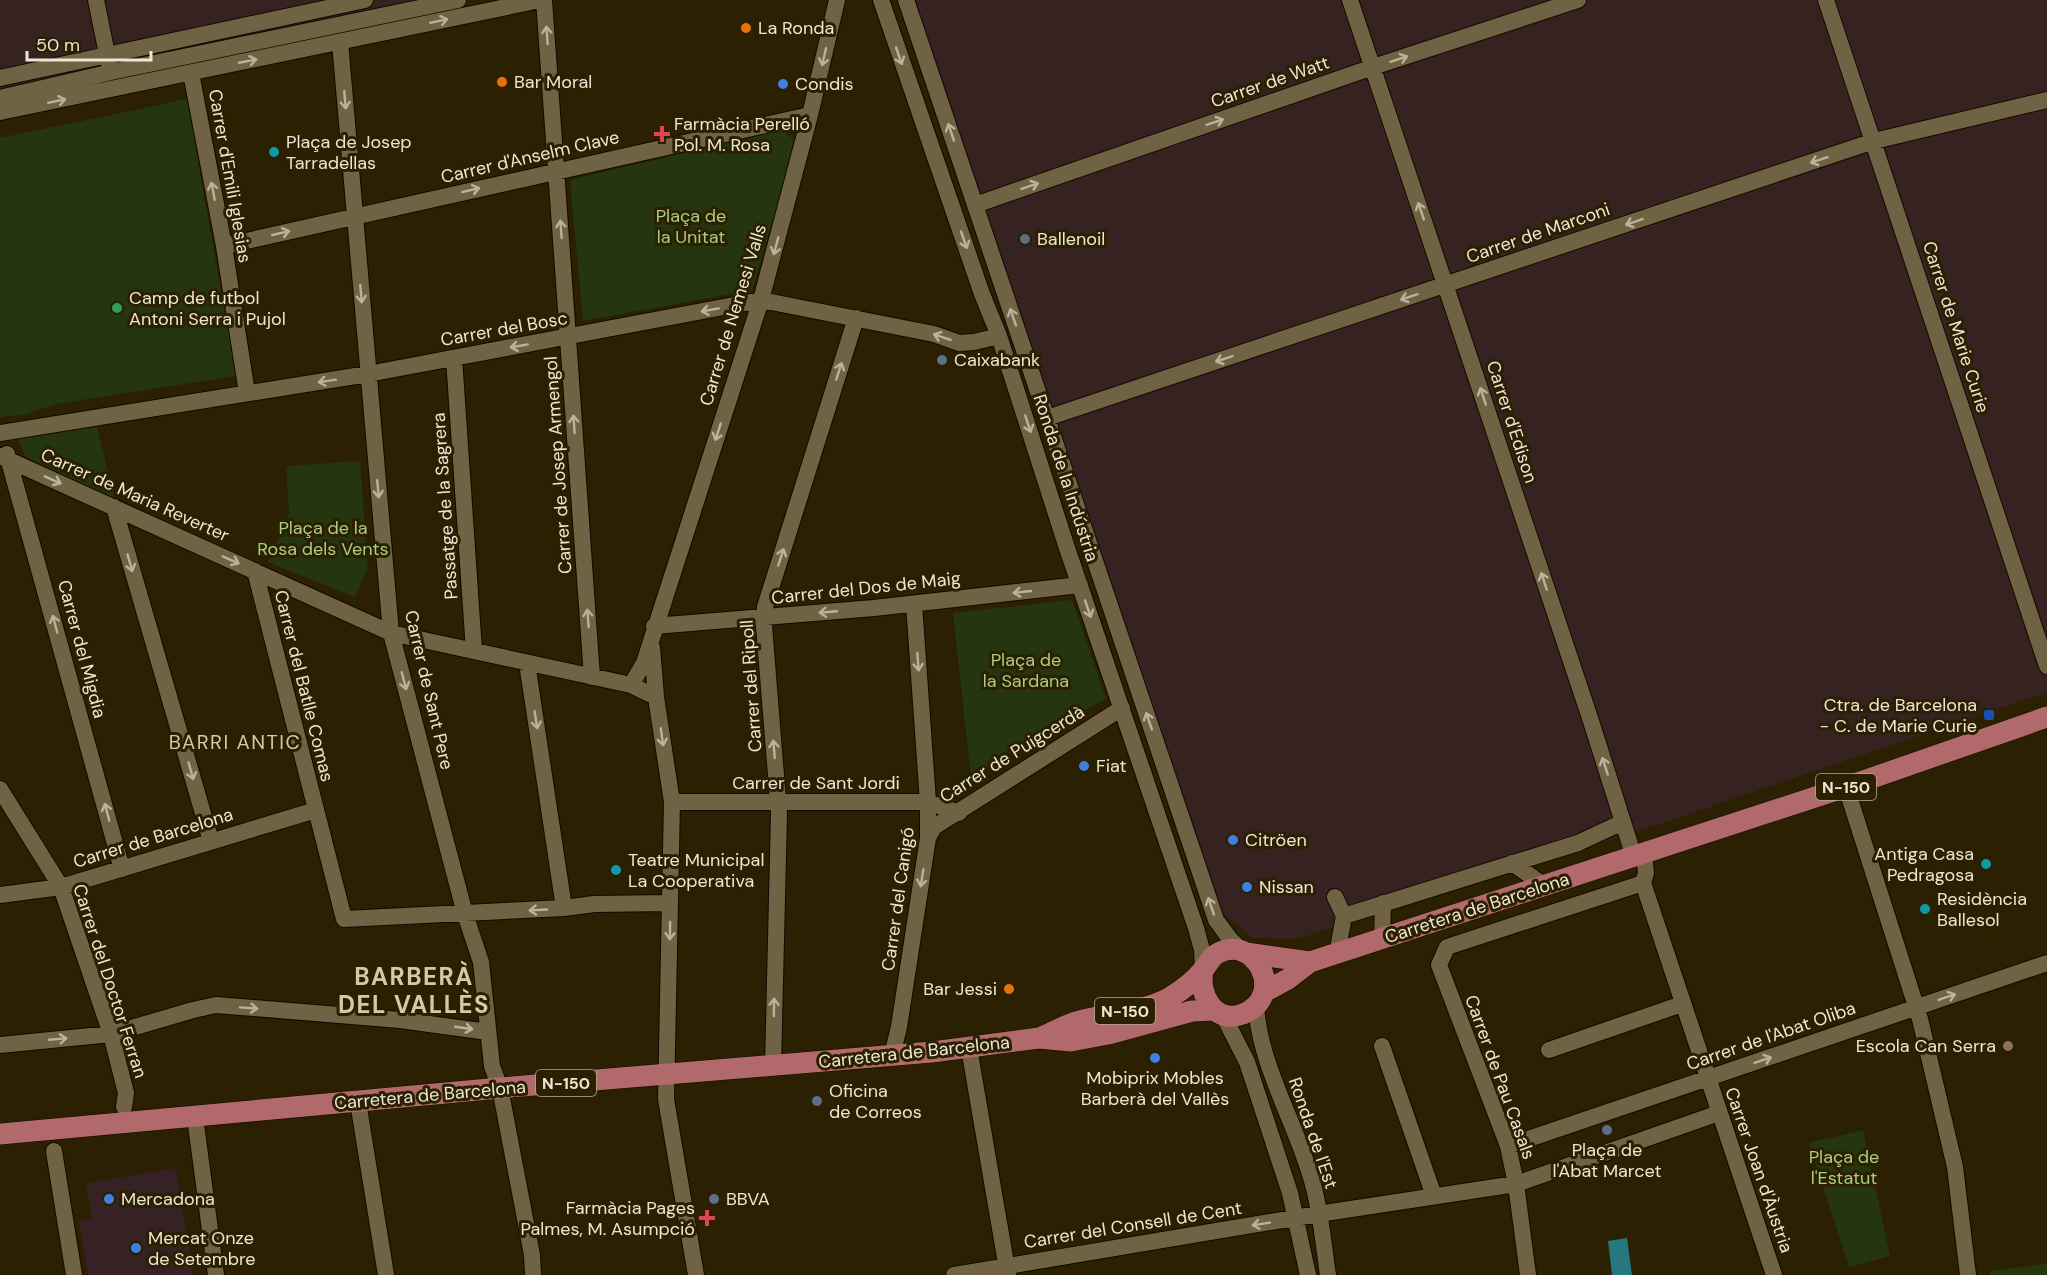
<svg xmlns="http://www.w3.org/2000/svg" width="2047" height="1275" font-family="'DM Sans',sans-serif">
	<style>
		.commercial { fill: #362225 }
		.industrial { fill: #362321 }
		.green { fill: #253510 }
		.water { fill: #25787e }
		.lines { fill: none; stroke-linecap: round; stroke-linejoin: round }
		.minor-casing { stroke: #110a00; stroke-width: 18 }
		.major-casing { stroke: #110a00; stroke-width: 22 }
		.minor { stroke: #6f6343; stroke-width: 16 }
		.major { stroke: #b1696b; stroke-width: 21 }
		.oneway { stroke: #bbb29a }
		.food-dot { fill: #e8710a; stroke: #2b2001; stroke-width: 2 }
		.shop-dot { fill: #3f7fe0; stroke: #2b2001; stroke-width: 2 }
		.health-dot { fill: #e0444e; stroke: #2b2001; stroke-width: 2 }
		.culture-dot { fill: #0f9aa8; stroke: #2b2001; stroke-width: 2 }
		.service-dot { fill: #5c6f8a; stroke: #2b2001; stroke-width: 2 }
		.leisure-dot { fill: #2e9e5b; stroke: #2b2001; stroke-width: 2 }
		.transit-dot { fill: #1a4fb4; stroke: #2b2001; stroke-width: 2 }
		.education-dot { fill: #8d6e63; stroke: #2b2001; stroke-width: 2 }
		.labels { text-anchor: middle; dominant-baseline: central; stroke-width: 6; stroke-linejoin: round; paint-order: stroke }
		.shield { fill: #2b2001; stroke: #b3ab95; stroke-width: 1.5 }
		.shield-label { font-size: 16px; font-weight: bold; fill: #ede6d4 }
		.poi-label { font-size: 18px; fill: #ede6d4; stroke: #2b2001; text-anchor: start }
		.street-label { font-size: 18px; fill: #ede6d4; stroke: #2b2001 }
		.park-label { font-size: 18px; fill: #a9cd81; stroke: #2b2001 }
		.neighbourhood-label { font-size: 20px; letter-spacing: 1.5px; fill: #d7c9a6; stroke: #2b2001 }
		.district-label { font-size: 24px; font-weight: bold; letter-spacing: 1.5px; fill: #d7c9a6; stroke: #2b2001 }
	</style>
	<rect width="100%" height="100%" fill="#2b2001"/>
	<path class="commercial" d="M176 1168 193 1275H88L79 1221 92 1219 86 1183Z"/>
	<path class="industrial" d="M0 0H458L0 98Z
		M896 0H2047V692L1666 822 1297 939 1253 938 1225 916Z"/>
	<path class="green" d="M187 99 236 376 56 404 27 414 0 417V138Z
		M781 130 796 141 752 290 583 321 570 180Z
		M96 424 115 499 26 457 19 441 25 434Z
		M360 461 368 569 355 597 268 562 289 513 286 466Z
		M1072 600 1106 698 971 778 953 613Z
		M1863 1130 1890 1256 1849 1267 1809 1143Z
		M2047 1264V1275H1990V1271Z"/>
	<path class="water" d="M1627 1238 1632 1275H1612L1608 1241Z"/>
	<g class="lines">
		<g class="minor-casing">
			<path id="minor" d="M96 0 109 64
				M544 0 592 677
				M881 0 982 294 999 336 1066 545 1196 928 1202 950 1203 970
				M906 0 1216 920 1230 939 1244 952
				M1350 0 1590 718 1634 857
				M1826 0 2047 666
				M340 42 391 633 465 914 481 962 492 1066 500 1088 532 1255 533 1275
				M191 73 224 246 247 393
				M0 78 365 0
				M0 98 111 72 458 0
				M0 112 540 0
				M975 205 1373 67 1578 0
				M224 246 810 115
				M454 358 474 651
				M1047 418 1874 141 2047 100
				M0 433 368 374 761 300 934 334 959 343 974 342 999 336
				M7 454 122 869
				M0 456 391 633 631 685
				M114 507 211 841
				M255 571 344 919 564 908 527 663
				M654 626 874 608 1080 585
				M652 647 656 697 672 802 666 1099 696 1275
				M656 697 631 685 644 663 761 300 810 115 837 0
				M1846 787 1920 1019 1955 1167 1968 1275
				M0 789 61 887 111 1034 126 1093 124 1107
				M672 802H928L959 813
				M928 838 934 827 1122 708
				M1644 853 1646 873 1643 883 1646 892 1774 1275
				M1512 863 1545 886
				M0 895 61 887 316 810
				M1335 897 1344 916 1337 954
				M564 908 594 904 670 903
				M1344 916 1578 843 1623 822
				M1382 940 1383 903
				M1256 1006C1260 1064 1292 1116 1309 1171 1320 1204 1323 1241 1328 1275
				M1222 1013 1247 1062 1290 1193 1308 1275
				M0 1045 111 1034 193 1010 216 1005 400 1020 488 1032
				M1382 1046 1434 1196
				M969 1048 1008 1275
				M1549 1050 1682 1004
				M892 1055 899 1027 928 838V802L914 604
				M773 1066 779 813 764 626 765 607 856 318
				M358 1102 386 1275
				M195 1117 216 1275
				M1508 1146 2047 963
				M54 1151 74 1275
				M954 1275 1318 1214 1516 1184 1719 1113
				M1528 1275 1516 1184 1508 1146 1439 965 1447 947 1643 883"/>
		</g>
		<g class="major-casing">
			<path id="major" d="M1246 953 1310 962
				M1264 992 1288 979 1310 962 1846 787 2047 717
				M1042 1037C1053 1032 1064 1026 1076 1022 1106 1013 1141 1013 1169 998 1181 991 1195 980 1204 969 1208 964 1210 959 1215 955 1253 930 1289 995 1243 1014 1214 1025 1198 994 1203 970
				M0 1134 500 1088 932 1052 1039 1038 1071 1041 1108 1034 1192 1011 1215 1010"/>
		</g>
		<use href="#minor" class="minor"/>
		<use href="#major" class="major"/>
	</g>
	<defs><path id="oneway-shaft" d="M-6 0H5M1.5-3L5.5 0L1.5 3" fill="none" stroke-width="1.6" stroke-linecap="round" stroke-linejoin="round" transform="scale(1.5)"/></defs>
	<g class="oneway">
		<use href="#oneway-shaft" transform="translate(439 21) rotate(-12)"/>
		<use href="#oneway-shaft" transform="translate(547 35) rotate(-94)"/>
		<use href="#oneway-shaft" transform="translate(899 56) rotate(71)"/>
		<use href="#oneway-shaft" transform="translate(824 57) rotate(103)"/>
		<use href="#oneway-shaft" transform="translate(1399 59) rotate(-18)"/>
		<use href="#oneway-shaft" transform="translate(248 61) rotate(-11)"/>
		<use href="#oneway-shaft" transform="translate(345 100) rotate(85)"/>
		<use href="#oneway-shaft" transform="translate(57 101) rotate(-12)"/>
		<use href="#oneway-shaft" transform="translate(1215 122) rotate(-19)"/>
		<use href="#oneway-shaft" transform="translate(951 132) rotate(-109)"/>
		<use href="#oneway-shaft" transform="translate(1819 160) rotate(161)"/>
		<use href="#oneway-shaft" transform="translate(1030 186) rotate(-19)"/>
		<use href="#oneway-shaft" transform="translate(471 190) rotate(-13)"/>
		<use href="#oneway-shaft" transform="translate(213 191) rotate(-101)"/>
		<use href="#oneway-shaft" transform="translate(1421 211) rotate(-109)"/>
		<use href="#oneway-shaft" transform="translate(1634 222) rotate(161)"/>
		<use href="#oneway-shaft" transform="translate(561 229) rotate(-94)"/>
		<use href="#oneway-shaft" transform="translate(281 233) rotate(-13)"/>
		<use href="#oneway-shaft" transform="translate(964 240) rotate(71)"/>
		<use href="#oneway-shaft" transform="translate(776 246) rotate(105)"/>
		<use href="#oneway-shaft" transform="translate(361 294) rotate(85)"/>
		<use href="#oneway-shaft" transform="translate(1409 297) rotate(161)"/>
		<use href="#oneway-shaft" transform="translate(710 310) rotate(170)"/>
		<use href="#oneway-shaft" transform="translate(1013 317) rotate(-109)"/>
		<use href="#oneway-shaft" transform="translate(942 337) rotate(-162)"/>
		<use href="#oneway-shaft" transform="translate(519 346) rotate(170)"/>
		<use href="#oneway-shaft" transform="translate(1224 359) rotate(161)"/>
		<use href="#oneway-shaft" transform="translate(839 371) rotate(-72)"/>
		<use href="#oneway-shaft" transform="translate(327 381) rotate(171)"/>
		<use href="#oneway-shaft" transform="translate(1483 396) rotate(-108)"/>
		<use href="#oneway-shaft" transform="translate(574 424) rotate(-94)"/>
		<use href="#oneway-shaft" transform="translate(1028 424) rotate(72)"/>
		<use href="#oneway-shaft" transform="translate(718 432) rotate(108)"/>
		<use href="#oneway-shaft" transform="translate(53 480) rotate(24)"/>
		<use href="#oneway-shaft" transform="translate(378 489) rotate(85)"/>
		<use href="#oneway-shaft" transform="translate(781 557) rotate(-72)"/>
		<use href="#oneway-shaft" transform="translate(231 560) rotate(24)"/>
		<use href="#oneway-shaft" transform="translate(130 563) rotate(74)"/>
		<use href="#oneway-shaft" transform="translate(1544 581) rotate(-108)"/>
		<use href="#oneway-shaft" transform="translate(1022 592) rotate(174)"/>
		<use href="#oneway-shaft" transform="translate(1088 609) rotate(71)"/>
		<use href="#oneway-shaft" transform="translate(828 612) rotate(175)"/>
		<use href="#oneway-shaft" transform="translate(588 618) rotate(-94)"/>
		<use href="#oneway-shaft" transform="translate(55 624) rotate(-105)"/>
		<use href="#oneway-shaft" transform="translate(918 662) rotate(86)"/>
		<use href="#oneway-shaft" transform="translate(404 681) rotate(75)"/>
		<use href="#oneway-shaft" transform="translate(536 720) rotate(81)"/>
		<use href="#oneway-shaft" transform="translate(1149 721) rotate(-109)"/>
		<use href="#oneway-shaft" transform="translate(662 737) rotate(82)"/>
		<use href="#oneway-shaft" transform="translate(774 749) rotate(-95)"/>
		<use href="#oneway-shaft" transform="translate(1605 766) rotate(-108)"/>
		<use href="#oneway-shaft" transform="translate(191 771) rotate(74)"/>
		<use href="#oneway-shaft" transform="translate(107 812) rotate(-105)"/>
		<use href="#oneway-shaft" transform="translate(922 878) rotate(99)"/>
		<use href="#oneway-shaft" transform="translate(1211 906) rotate(-109)"/>
		<use href="#oneway-shaft" transform="translate(538 910) rotate(177)"/>
		<use href="#oneway-shaft" transform="translate(670 931) rotate(91)"/>
		<use href="#oneway-shaft" transform="translate(1947 997) rotate(-19)"/>
		<use href="#oneway-shaft" transform="translate(774 1007) rotate(-89)"/>
		<use href="#oneway-shaft" transform="translate(249 1008) rotate(4)"/>
		<use href="#oneway-shaft" transform="translate(464 1028) rotate(8)"/>
		<use href="#oneway-shaft" transform="translate(58 1039) rotate(-5)"/>
		<use href="#oneway-shaft" transform="translate(1763 1060) rotate(-19)"/>
		<use href="#oneway-shaft" transform="translate(1261 1224) rotate(171)"/>
	</g>
	<g class="food-dot">
		<circle cx="746" cy="28" r="6"/>
		<circle cx="502" cy="82" r="6"/>
		<circle cx="1009" cy="989" r="6"/>
	</g>
	<g class="shop-dot">
		<circle cx="783" cy="84" r="6"/>
		<circle cx="1084" cy="766" r="6"/>
		<circle cx="1233" cy="840" r="6"/>
		<circle cx="1247" cy="887" r="6"/>
		<circle cx="1155" cy="1058" r="6"/>
		<circle cx="109" cy="1199" r="6"/>
		<circle cx="136" cy="1248" r="6"/>
	</g>
	<g class="health-dot">
		<path d="M659 125h6v6h6v6h-6v6h-6v-6h-6v-6h6z"/>
		<path d="M704 1209h6v6h6v6h-6v6h-6v-6h-6v-6h6z"/>
	</g>
	<g class="culture-dot">
		<circle cx="274" cy="152" r="6"/>
		<circle cx="1986" cy="864" r="6"/>
		<circle cx="616" cy="870" r="6"/>
		<circle cx="1925" cy="909" r="6"/>
	</g>
	<g class="service-dot">
		<circle cx="1025" cy="239" r="6"/>
		<circle cx="942" cy="360" r="6"/>
		<circle cx="817" cy="1101" r="6"/>
		<circle cx="1607" cy="1130" r="6"/>
		<circle cx="714" cy="1199" r="6"/>
	</g>
	<circle class="leisure-dot" cx="117" cy="308" r="6"/>
	<rect class="transit-dot" x="1983" y="709" width="12" height="12" rx="3"/>
	<circle class="education-dot" cx="2008" cy="1046" r="6"/>
	<g class="labels">
		<g class="shield">
			<rect x="1816" y="774" width="60" height="26" rx="4.5"/>
			<rect x="1095" y="998" width="60" height="26" rx="4.5"/>
			<rect x="536" y="1070" width="60" height="26" rx="4.5"/>
		</g>
		<g class="shield-label">
			<text x="1846" y="787">N-150</text>
			<text x="1125" y="1011">N-150</text>
			<text x="566" y="1083">N-150</text>
		</g>
		<g class="poi-label">
			<text x="758" y="28">La Ronda</text>
			<text x="514" y="82">Bar Moral</text>
			<text x="795" y="84">Condis</text>
			<text x="674" y="124">Farmàcia Perelló<tspan x="674" dy="21">Pol. M. Rosa</tspan></text>
			<text x="286" y="142">Plaça de Josep<tspan x="286" dy="21">Tarradellas</tspan></text>
			<text x="1037" y="239">Ballenoil</text>
			<text x="129" y="298">Camp de futbol<tspan x="129" dy="21">Antoni Serra i Pujol</tspan></text>
			<text x="954" y="360">Caixabank</text>
			<text x="1977" y="705" text-anchor="end">Ctra. de Barcelona<tspan x="1977" dy="21">- C. de Marie Curie</tspan></text>
			<text x="1096" y="766">Fiat</text>
			<text x="1245" y="840">Citröen</text>
			<text x="1974" y="854" text-anchor="end">Antiga Casa<tspan x="1974" dy="21">Pedragosa</tspan></text>
			<text x="628" y="860">Teatre Municipal<tspan x="628" dy="21">La Cooperativa</tspan></text>
			<text x="1259" y="887">Nissan</text>
			<text x="1937" y="899">Residència<tspan x="1937" dy="21">Ballesol</tspan></text>
			<text x="997" y="989" text-anchor="end">Bar Jessi</text>
			<text x="1996" y="1046" text-anchor="end">Escola Can Serra</text>
			<text x="1155" y="1078" text-anchor="middle">Mobiprix Mobles<tspan x="1155" dy="21">Barberà del Vallès</tspan></text>
			<text x="829" y="1091">Oficina<tspan x="829" dy="21">de Correos</tspan></text>
			<text x="1607" y="1150" text-anchor="middle">Plaça de<tspan x="1607" dy="21">l'Abat Marcet</tspan></text>
			<text x="121" y="1199">Mercadona</text>
			<text x="726" y="1199">BBVA</text>
			<text x="695" y="1208" text-anchor="end">Farmàcia Pages<tspan x="695" dy="21">Palmes, M. Asumpció</tspan></text>
			<text x="148" y="1238">Mercat Onze<tspan x="148" dy="21">de Setembre</tspan></text>
		</g>
		<g class="street-label">
			<text transform="translate(1270 82) rotate(-19)">Carrer de Watt</text>
			<text transform="translate(530 157) rotate(-13)">Carrer d'Anselm Clave</text>
			<text transform="translate(230 176) rotate(80)">Carrer d'Emili Iglesias</text>
			<text transform="translate(1538 233) rotate(-19)">Carrer de Marconi</text>
			<text transform="translate(733 315) rotate(-73)">Carrer de Nemesi Valls</text>
			<text transform="translate(1956 327) rotate(72)">Carrer de Marie Curie</text>
			<text transform="translate(504 329) rotate(-10)">Carrer del Bosc</text>
			<text transform="translate(1512 422) rotate(72)">Carrer d'Edison</text>
			<text transform="translate(558 465) rotate(-94)">Carrer de Josep Armengol</text>
			<text transform="translate(1066 478) rotate(72)">Ronda de la Indústria</text>
			<text transform="translate(135 495) rotate(24)">Carrer de Maria Reverter</text>
			<text transform="translate(445 506) rotate(-94)">Passatge de la Sagrera</text>
			<text transform="translate(866 588) rotate(-6)">Carrer del Dos de Maig</text>
			<text transform="translate(82 649) rotate(75)">Carrer del Migdia</text>
			<text transform="translate(304 686) rotate(76)">Carrer del Batlle Comas</text>
			<text transform="translate(751 686) rotate(-94)">Carrer del Ripoll</text>
			<text transform="translate(429 690) rotate(77)">Carrer de Sant Pere</text>
			<text transform="translate(1012 754) rotate(-32)">Carrer de Puigcerdà</text>
			<text x="816" y="783">Carrer de Sant Jordi</text>
			<text transform="translate(153 838) rotate(-17)">Carrer de Barcelona</text>
			<text transform="translate(898 899) rotate(-82)">Carrer del Canigó</text>
			<text transform="translate(1477 908) rotate(-18)">Carretera de Barcelona</text>
			<text transform="translate(110 981) rotate(72)">Carrer del Doctor Ferran</text>
			<text transform="translate(1771 1036) rotate(-19)">Carrer de l'Abat Oliba</text>
			<text transform="translate(914 1052) rotate(-6)">Carretera de Barcelona</text>
			<text transform="translate(1500 1077) rotate(70)">Carrer de Pau Casals</text>
			<text transform="translate(430 1095) rotate(-5)">Carretera de Barcelona</text>
			<text transform="translate(1313 1133) rotate(71)">Ronda de l'Est</text>
			<text transform="translate(1759 1170) rotate(71)">Carrer Joan d'Àustria</text>
			<text transform="translate(1133 1225) rotate(-9)">Carrer del Consell de Cent</text>
		</g>
		<g class="park-label">
			<text x="691" y="216">Plaça de<tspan x="691" dy="21">la Unitat</tspan></text>
			<text x="323" y="528">Plaça de la<tspan x="323" dy="21">Rosa dels Vents</tspan></text>
			<text x="1026" y="660">Plaça de<tspan x="1026" dy="21">la Sardana</tspan></text>
			<text x="1844" y="1157">Plaça de<tspan x="1844" dy="21">l'Estatut</tspan></text>
		</g>
		<g class="neighbourhood-label">
			<text x="235" y="742">BARRI ANTIC</text>
		</g>
		<g class="district-label">
			<text x="414" y="976">BARBERÀ<tspan x="414" dy="28">DEL VALLÈS</tspan></text>
		</g>
	</g>
	<path d="M27 51v9h124v-9" fill="none" stroke="#ede6d4" stroke-width="3"/>
	<text x="36" y="51" font-size="18" fill="#ede6d4" stroke="#2b2001" stroke-width="4.5" paint-order="stroke">50 m</text>
</svg>
